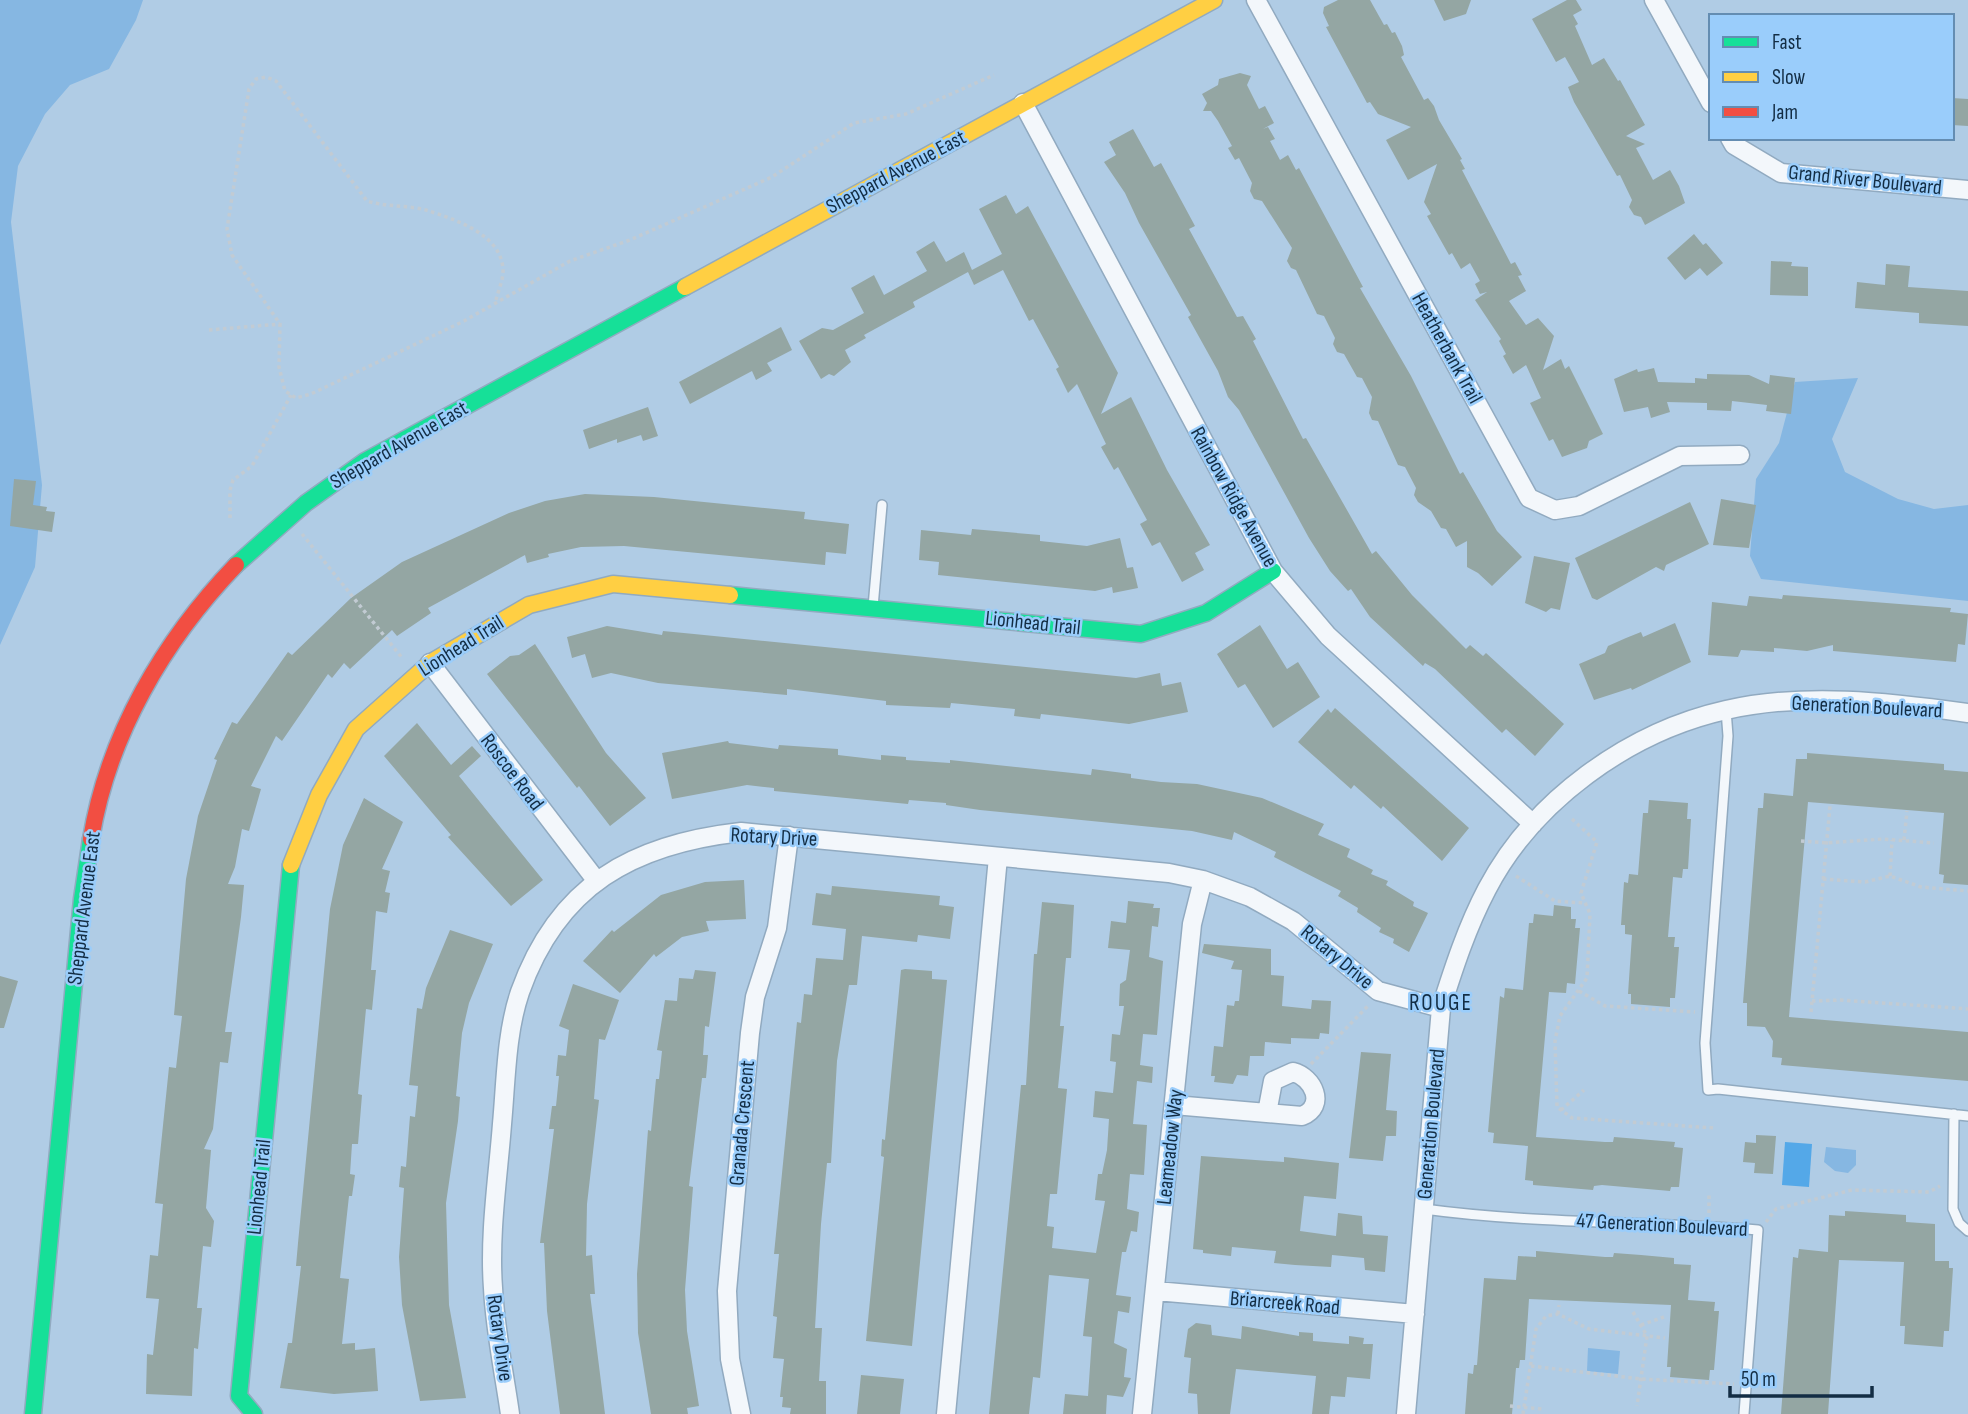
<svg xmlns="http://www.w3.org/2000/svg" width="1968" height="1414" font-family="'Sofia Sans Condensed',sans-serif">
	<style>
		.green { fill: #86b7e2 }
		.water { fill: #54a8e8 }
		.building { fill: #94a6a3 }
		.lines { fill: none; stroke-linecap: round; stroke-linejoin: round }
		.lane-casing { stroke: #91aac0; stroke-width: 12 }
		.street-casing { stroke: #91aac0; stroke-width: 21 }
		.fast-casing { stroke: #91aac0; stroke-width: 19 }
		.slow-casing { stroke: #91aac0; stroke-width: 19 }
		.jam-casing { stroke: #91aac0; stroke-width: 19 }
		.path { stroke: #c2cbd3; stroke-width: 3.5; stroke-dasharray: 3.5 3.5; stroke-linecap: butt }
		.lane { stroke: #f3f7fb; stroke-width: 9 }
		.street { stroke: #f3f7fb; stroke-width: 18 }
		.fast { stroke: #16e098; stroke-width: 16 }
		.slow { stroke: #ffcf43; stroke-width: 16 }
		.jam { stroke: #f24e42; stroke-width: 16 }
		.labels { text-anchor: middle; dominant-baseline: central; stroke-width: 5; stroke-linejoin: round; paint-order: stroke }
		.street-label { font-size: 21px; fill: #132d44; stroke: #9acdfb }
		.neighbourhood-label { font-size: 23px; letter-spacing: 2px; fill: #132d44; stroke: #9acdfb }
	</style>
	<rect width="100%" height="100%" fill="#b0cce5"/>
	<path class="green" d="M0 0H143L136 20 109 69 70 85 45 114 18 166 11 222 42 485 35 567 0 645Z
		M1858 378 1832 439 1845 472 1898 499 1934 509 1968 505V601L1761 579 1750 556 1756 479 1779 443 1795 382Z
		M1826 1147 1856 1150V1165L1848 1173 1835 1171 1824 1162Z
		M1588 1348 1620 1351 1618 1374 1587 1371Z"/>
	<path class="water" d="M1785 1142 1812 1144 1809 1187 1782 1185Z"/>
	<path class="building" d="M1338 0H1370L1384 25 1387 24 1392 33 1395 32 1402 46 1404 55 1401 57 1424 100 1428 98 1434 106 1439 120 1462 159 1460 160 1465 169 1462 170 1511 264 1515 262 1522 275 1518 276 1526 291 1509 301 1526 325 1538 318 1554 336 1543 370 1561 359 1565 369 1569 366 1603 434 1589 441 1587 448 1562 457 1553 439 1549 441 1530 403 1541 398 1526 365 1513 374 1503 356 1506 354 1499 341 1501 339 1475 300 1487 292 1480 294 1475 284 1480 281 1470 263 1461 269 1452 253 1449 255 1427 216 1431 214 1424 202 1437 164 1408 180 1386 140 1411 127 1378 114 1370 102 1367 103 1326 27 1329 26 1323 13 1324 7Z
		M1434 0H1471L1466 14 1444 21Z
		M1567 0H1576L1582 10 1573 15 1578 24 1575 26 1592 65 1604 58 1618 81 1620 80 1645 125 1626 136 1645 144 1636 148 1653 180 1670 170 1679 186 1685 203 1645 225 1641 217 1634 215 1629 207 1632 200 1620 175 1617 176 1574 102 1568 87 1579 82 1565 57 1556 62 1532 19Z
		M1240 73 1251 76 1247 85 1259 109 1265 106 1274 123 1263 129 1268 127 1275 139 1270 141 1280 160 1288 155 1296 170 1299 168 1363 287 1360 288 1411 376 1460 474 1463 472 1497 531 1522 557 1492 586 1478 573 1467 567V541L1456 547 1446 529 1441 528 1431 511 1418 502 1414 495 1416 488 1405 467 1398 465 1378 421 1372 420 1369 413 1372 397 1362 378 1357 377 1344 354 1337 352 1333 344 1335 338 1324 316 1317 314 1296 270 1291 268 1287 261 1292 248 1262 201 1254 199 1250 191 1252 183 1239 158 1235 160 1228 148 1232 146 1218 121 1211 111H1203L1207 103 1202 94 1218 85 1219 79Z
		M1952 98 1968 99V126L1952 125Z
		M1133 129 1154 167 1161 163 1195 226 1189 229 1237 317 1243 316 1256 339 1253 341 1303 439 1306 438 1372 554 1376 551 1412 595 1466 649 1470 645 1483 656 1486 653 1564 724 1535 756 1506 729 1502 733 1435 669 1425 663 1423 666 1370 617 1351 589 1348 591 1330 571 1309 538 1239 410 1228 397 1218 371 1188 317 1191 315 1139 223 1125 193 1104 162 1116 155 1109 142Z
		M1006 195 1016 214 1028 206 1118 373 1101 414 1131 397 1167 470 1210 545 1195 553 1204 570 1182 582 1160 542 1152 546 1140 524 1147 520 1118 467 1114 470 1101 447 1106 444 1077 384 1068 393 1056 369 1059 367 1033 319 1029 321 1003 270 974 285 968 272 913 302 915 307 864 335 866 338 845 350 851 362 834 376 829 374 821 379 799 341 822 328 833 330 864 313 851 288 874 275 884 295 927 271 916 252 934 241 946 262 964 252 972 270 1002 254 979 209Z
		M1694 234 1703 245 1706 243 1723 263 1707 276 1700 268 1685 280 1667 258Z
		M1771 261 1792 262 1791 266 1808 267V296L1770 295Z
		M1886 264 1910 266 1908 287 1968 291V326L1919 323V313L1855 308 1857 282 1885 285Z
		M781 327 792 350 767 363 772 371 756 380 752 371 690 404 679 382Z
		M1654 368 1658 382 1695 383V378L1707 379V374L1749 375 1769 384 1770 375 1795 378 1791 414 1766 411 1767 405 1732 401 1731 411 1707 410V403L1667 402 1670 412 1651 418 1648 407 1624 412 1614 379 1637 369 1638 372Z
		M648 407 658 436 643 441 641 435 617 443V439L589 449 583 430Z
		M14 479 36 481 33 505 47 507 46 511 55 512 52 532 10 526Z
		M585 494 654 497 805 512 804 519 849 524 846 554 826 552 825 565 624 546 581 547 548 554 549 557 527 563 525 555 428 608 431 613 397 636 392 630 350 669 344 663 332 678 328 674 282 741 276 736 251 786 261 789 249 831 242 829 235 867 228 884 244 885 241 917 225 1032H232L228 1063 220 1062 213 1129 204 1149 211 1150 206 1208 214 1221 211 1247 203 1246 197 1308H202L198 1349 194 1348 192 1396 146 1394 147 1354 153 1355 159 1299 146 1298 150 1255 158 1256 163 1204 155 1203 169 1067 176 1068 182 1016 174 1015 186 879 198 816 217 760 214 759 232 722 237 724 288 652 292 655 351 598 402 562 509 513 545 501Z
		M1721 499 1756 505 1749 548 1713 545Z
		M1690 502 1709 544 1666 565 1664 571 1656 567 1597 600 1592 598 1575 558Z
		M972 529 1040 535V541L1087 546 1120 538 1127 568 1133 567 1138 588 1113 593 1112 587 1095 591 938 575 939 562 919 560 921 530 971 535Z
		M1534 556 1570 563 1560 610 1551 608 1546 612 1525 603Z
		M1783 595 1951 608 1950 612 1968 614 1965 645 1958 644 1956 662 1833 651V645L1807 651 1774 648V652L1741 650 1738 657 1708 655 1712 602 1747 606 1749 596 1782 599Z
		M1675 623 1691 662 1632 690 1631 688 1594 700 1579 664 1605 653 1608 646 1626 638 1641 632 1643 637Z
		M1260 625 1287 669 1298 662 1320 697 1273 728 1245 684 1238 688 1217 654Z
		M607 626 662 635 663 631 694 634 1136 678 1160 673 1162 686 1181 682 1188 712 1129 724 1041 714 1040 719 1014 716 1015 709 951 703 950 708 886 705V701L787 689V695L658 683 611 673 592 678 585 654 572 658 567 637Z
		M535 644 606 753 646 798 610 826 579 786 577 788 487 674 510 656 519 655Z
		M1335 708 1469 828 1442 861 1383 806 1381 809 1354 785 1351 789 1298 742 1328 709 1331 713Z
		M417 723 451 765 472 746 481 756 459 776 543 880 511 906 448 837 451 835 384 756Z
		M728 741 729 743 778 749 779 745 838 749V755L881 760V755L906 757V760L950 763V760L1091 775 1092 769 1131 774V778L1161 782 1197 784 1262 798 1324 824 1318 835 1350 849 1347 857 1373 870 1371 874 1388 881 1386 885 1414 902 1413 906 1428 913 1409 952 1393 943 1394 939 1379 932 1381 928 1357 912 1358 908 1338 896 1341 891 1274 857 1276 852 1234 832 1232 840 1192 831 980 810 946 805V803L909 800 908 804 774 791V788L747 785 672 799 662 753Z
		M1807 753 1944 764V770L1968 772V885L1943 883 1944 875 1939 874 1944 813 1808 802 1789 1017 1968 1032V1081L1781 1065 1782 1058 1772 1057 1773 1041 1765 1027 1747 1026V1003H1743L1758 808H1763L1764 793 1793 796 1796 759H1807Z
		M364 798 403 822 382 869 390 871 385 892 390 893 387 913 376 911 371 970H376L372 1010 366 1009 358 1094 362 1095 358 1144H352L350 1174 355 1175 352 1196H349L340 1278 349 1279 342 1344 355 1343V1350L375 1348 378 1391 334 1394 280 1388 288 1343H292L301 1266H296L298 1243 330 909 343 845Z
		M1649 800 1688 803 1687 819H1691L1688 869H1683L1682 878 1673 877 1668 937H1675L1674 947H1679L1675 998H1670V1007L1631 1004V994H1628L1632 935 1625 934V925H1621L1624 882 1628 883 1629 874 1638 875 1643 813H1648Z
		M744 880 746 919 706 921 709 931 682 937 656 957 654 954 620 993 583 961 612 930 614 932 661 895 705 882Z
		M832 886 940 896 939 905 954 907 950 939 918 935 917 942 862 936 857 985H849L837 1061 831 1163H827L821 1224 815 1328H822L819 1381H826V1414H790L791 1408 782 1407 783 1397H780L784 1359 773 1358 777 1317 773 1316 779 1254H774L797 1022 801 1023 804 994 812 995 816 958 843 960 846 929 812 925 816 893 831 895Z
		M1128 901 1154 904 1153 908H1160L1158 927 1152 926 1149 957 1163 961 1157 1035 1143 1034 1140 1065 1153 1067 1152 1083 1137 1081 1133 1124 1147 1125 1144 1175 1130 1174 1127 1209 1139 1212 1137 1232 1131 1231 1126 1252H1122L1116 1295 1131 1297 1129 1313 1118 1311 1114 1343 1127 1349 1124 1377 1131 1378 1123 1397 1107 1395 1106 1414H1063L1065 1394 1088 1396 1092 1337 1083 1336 1089 1279 1049 1275 1040 1378 1033 1377 1029 1414H989L1021 1085H1026L1034 954H1037L1042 902 1074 905 1071 958H1066L1060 1026H1064L1058 1088 1067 1089 1057 1194H1050L1047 1226 1054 1227 1052 1248 1096 1253 1105 1201 1095 1200 1098 1174H1102L1107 1150 1109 1119 1093 1117 1095 1091 1113 1093 1116 1062 1110 1061 1112 1034 1120 1035 1124 1006H1119L1120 984 1126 980 1130 950 1108 948 1111 921 1126 923Z
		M1554 905 1571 907V919H1576L1575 928H1580L1575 984 1567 983 1566 993 1549 992 1536 1137 1605 1142H1613L1614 1137 1675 1142 1674 1147 1683 1148 1679 1187H1671L1670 1191 1602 1185 1594 1186 1593 1190 1533 1185V1181L1525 1180 1528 1146 1493 1143 1494 1133 1488 1132 1500 996 1504 998 1505 988 1523 990 1529 923H1533L1534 914 1553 916Z
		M450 930 493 944 469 1003 462 1033 456 1096 460 1097 458 1121 446 1203 449 1305 466 1398 420 1401 402 1305 399 1257 404 1188 399 1187 401 1166 406 1167 410 1116 415 1117 418 1086 409 1085 417 1008 422 1009 426 988Z
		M1204 944 1271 949V975L1284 976 1282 1006 1311 1009 1312 1000 1331 1001 1329 1034 1320 1033 1319 1039 1291 1038V1044L1265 1042 1264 1056H1250L1248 1076 1237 1075 1233 1084 1214 1082 1215 1076H1211L1214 1046 1223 1047 1227 1005 1234 1006 1235 1001H1239L1242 970 1231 969 1234 961 1202 953Z
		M905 969 932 971V979L947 980 912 1346 866 1341 884 1157 881 1156 882 1139 885 1140 901 970Z
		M695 970 716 972 709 1027 705 1026 703 1055H708L706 1078H702L689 1186 693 1187 685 1290 687 1331 699 1406 687 1408 688 1414H651L638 1333 637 1274 648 1130 651 1131 656 1079H659L662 1051 657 1050 665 1000 677 1001 679 978 693 979Z
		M0 976 18 981 4 1028H0Z
		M573 984 619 1000 605 1040 599 1039 594 1099 599 1100 587 1204 586 1256 592 1255 595 1294H590L605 1414H560L547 1311 544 1243H540L554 1129H549L552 1106H556L559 1076H556L558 1055 566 1056 569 1030 559 1026Z
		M1361 1052 1391 1054 1386 1110 1397 1111 1396 1136H1386L1383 1161 1349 1158Z
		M1756 1135 1776 1136 1773 1174 1754 1173 1755 1163 1743 1162 1745 1142 1756 1143Z
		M1201 1156 1284 1162V1157L1339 1163 1336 1199 1304 1196 1300 1231 1336 1236 1338 1213 1362 1216 1363 1234 1388 1236 1385 1272 1365 1270 1364 1258 1332 1255 1331 1267 1295 1265 1274 1263 1276 1251 1232 1247 1231 1256 1203 1253V1250L1193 1249Z
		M1845 1211 1906 1215V1222L1935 1224V1261H1949V1268H1953L1949 1331H1944L1943 1347 1904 1344 1905 1326H1900L1904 1262 1839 1260 1828 1414H1781L1793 1257 1798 1258 1799 1249 1828 1252 1829 1215 1845 1216Z
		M1536 1251 1605 1257H1613L1614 1253 1641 1255 1674 1258V1264L1691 1265 1688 1300 1715 1302 1714 1311H1719L1714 1370H1710L1709 1380 1670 1377 1671 1367H1667L1671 1305 1529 1299 1525 1360H1520L1519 1368H1516L1512 1414H1465L1468 1373 1473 1374 1474 1365H1477L1484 1278 1516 1280 1518 1256 1536 1257Z
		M1196 1323 1211 1325 1212 1335 1241 1339 1242 1326 1299 1336V1332L1313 1333V1341L1349 1344V1336L1364 1338 1363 1344H1373L1370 1379 1347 1377 1345 1397 1331 1396 1329 1414H1312L1316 1376 1236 1369 1230 1414H1198L1197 1394 1188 1393 1191 1358 1184 1357 1188 1329Z
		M861 1375 904 1379 900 1414H857Z"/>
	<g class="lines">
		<g class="lane-casing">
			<path id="lane" d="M873 607 882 505
				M1726 710 1728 736 1705 1043 1708 1090 1718 1089 1968 1116
				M1954 1114 1953 1209 1959 1223 1968 1231
				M1424 1209C1534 1224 1647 1221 1758 1230L1744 1414"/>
		</g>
		<g class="street-casing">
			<path id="street" d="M1256 0 1529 498 1555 510 1579 506 1680 456 1740 455
				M1654 0 1711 103
				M1023 103 1273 571 1328 636 1533 824
				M1730 138 1734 145 1781 173 1968 190
				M430 663 596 880
				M1293 1072C1313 1077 1327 1106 1302 1116L1267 1113 1273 1081Z
				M1174 1105 1267 1113
				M1156 1291 1415 1314
				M510 1414C504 1372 495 1330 493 1288 489 1234 498 1177 502 1124 506 1081 506 1033 520 992 558 885 633 844 741 832L1169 873 1203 880 1250 897 1293 921 1378 991 1441 1008
				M741 1414 730 1359 727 1291 750 1033 755 997 777 928 789 836
				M946 1414 998 857
				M1142 1414 1192 924 1203 880
				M1406 1414 1441 1008C1454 967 1467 927 1487 889 1533 801 1628 732 1726 710 1804 692 1889 702 1968 713"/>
		</g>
		<g class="fast-casing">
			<path id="fast" d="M236 565 306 503 365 461 685 287
				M730 595 1141 634 1206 613 1273 571
				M33 1414 82 899 91 839
				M254 1414 239 1396 291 865"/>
		</g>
		<g class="slow-casing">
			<path id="slow" d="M685 287 1214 0
				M291 865 319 795 356 729 430 663 529 605 613 584 730 595"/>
		</g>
		<g class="jam-casing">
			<path id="jam" d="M91 839C108 735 164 640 236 565"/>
		</g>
		<path class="path" d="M496 300C498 292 502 282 503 274 505 235 456 220 426 210 407 205 386 207 367 201L276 81 266 77 256 79 249 89 227 229 232 255 280 324 279 367 285 391 296 398 311 394 464 321 570 261 630 240 772 177 854 123 906 114 994 75
			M209 330 280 324
			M230 518V490L233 480 252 466 291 395
			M302 534 403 659
			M1572 819 1597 842 1581 893 1590 914 1587 978 1560 1016 1555 1041 1557 1107 1572 1118 1715 1128
			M1904 840 1907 811
			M1801 841 1827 843 1883 839 1934 843
			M1516 876 1555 901 1584 903
			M1890 876 1892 840
			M1823 879 1865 882 1890 876 1921 887 1968 891
			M1579 991 1605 1006 1695 1012
			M1812 1001 1841 1000 1968 1009
			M1811 1012 1830 806
			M1311 1064 1369 1005
			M1561 1110 1584 1090
			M1709 1213V1195
			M1766 1222 1776 1209 1852 1190 1929 1192 1940 1186
			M1633 1312 1647 1336 1637 1406
			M1558 1314 1559 1305
			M1641 1325 1664 1317
			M1531 1366 1641 1379 1734 1384
			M1510 1406 1542 1409
			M1523 1414 1536 1329 1546 1316 1558 1314 1589 1329 1665 1338"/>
		<use href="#lane" class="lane"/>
		<use href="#street" class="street"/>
		<use href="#fast" class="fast"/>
		<use href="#slow" class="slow"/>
		<use href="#jam" class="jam"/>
	</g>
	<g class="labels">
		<g class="street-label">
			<text transform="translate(896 172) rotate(-28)">Sheppard Avenue East</text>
			<text transform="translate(1865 180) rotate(6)">Grand River Boulevard</text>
			<text transform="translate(1447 348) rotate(61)">Heatherbank Trail</text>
			<text transform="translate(399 445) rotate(-30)">Sheppard Avenue East</text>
			<text transform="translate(1234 497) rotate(61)">Rainbow Ridge Avenue</text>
			<text transform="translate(1033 623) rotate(6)">Lionhead Trail</text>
			<text transform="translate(461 646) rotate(-32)">Lionhead Trail</text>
			<text transform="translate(1867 707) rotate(3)">Generation Boulevard</text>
			<text transform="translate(512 772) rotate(53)">Roscoe Road</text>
			<text transform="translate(774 837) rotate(3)">Rotary Drive</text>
			<text transform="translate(84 908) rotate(-83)">Sheppard Avenue East</text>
			<text transform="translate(1337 957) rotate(40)">Rotary Drive</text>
			<text transform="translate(742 1123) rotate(-85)">Granada Crescent</text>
			<text transform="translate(1431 1124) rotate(-85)">Generation Boulevard</text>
			<text transform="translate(1170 1147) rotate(-84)">Leameadow Way</text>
			<text transform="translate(259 1187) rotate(-84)">Lionhead Trail</text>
			<text transform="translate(1662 1225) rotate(3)">47 Generation Boulevard</text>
			<text transform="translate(1285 1303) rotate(5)">Briarcreek Road</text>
			<text transform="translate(500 1338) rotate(82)">Rotary Drive</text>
		</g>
		<g class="neighbourhood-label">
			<text x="1441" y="1003">ROUGE</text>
		</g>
	</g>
	<rect x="1709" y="14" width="245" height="126" fill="#9acdfb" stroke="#648db2" stroke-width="2"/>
	<rect x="1723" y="37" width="35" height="10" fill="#16e098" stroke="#648db2" stroke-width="2"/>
	<text x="1772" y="49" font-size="21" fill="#132d44">Fast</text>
	<rect x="1723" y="72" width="35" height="10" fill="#ffcf43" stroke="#648db2" stroke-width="2"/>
	<text x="1772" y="84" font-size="21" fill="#132d44">Slow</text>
	<rect x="1723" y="107" width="35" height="10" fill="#f24e42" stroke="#648db2" stroke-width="2"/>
	<text x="1772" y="119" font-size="21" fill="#132d44">Jam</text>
	<path d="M1730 1386v10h142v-10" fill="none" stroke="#132d44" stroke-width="3.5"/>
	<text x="1741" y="1386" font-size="21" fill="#132d44" stroke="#9acdfb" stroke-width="5" paint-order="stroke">50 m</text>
</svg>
